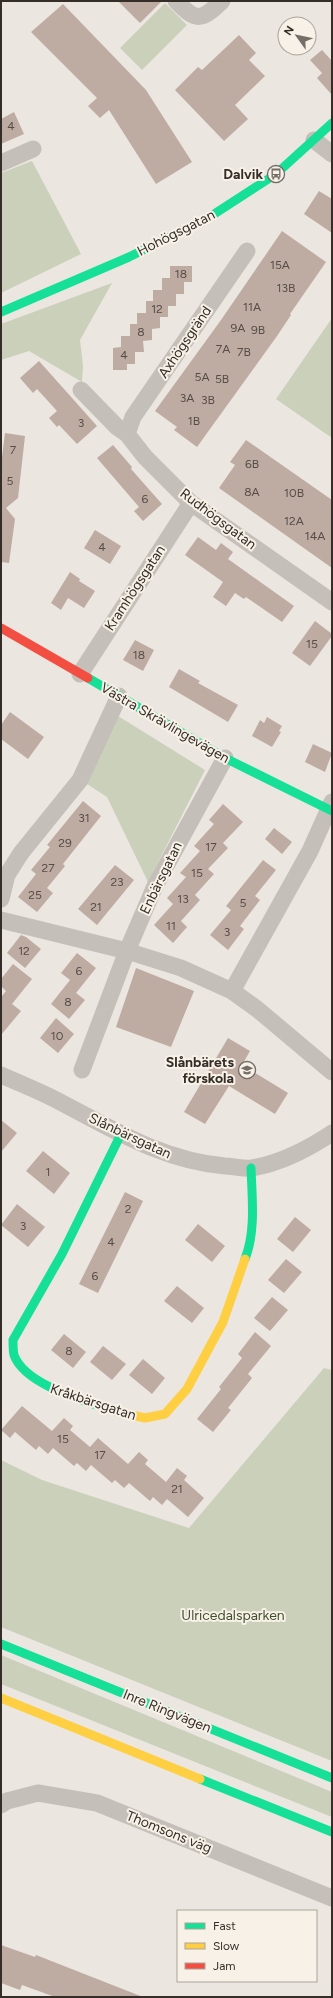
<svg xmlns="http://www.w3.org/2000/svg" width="333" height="1998" font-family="Figtree,sans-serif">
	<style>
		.green { fill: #cbd0bb }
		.building { fill: #beaca3 }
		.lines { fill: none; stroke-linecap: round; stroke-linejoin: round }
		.street { stroke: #c4bfb9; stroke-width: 17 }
		.fast { stroke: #16e098; stroke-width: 9 }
		.slow { stroke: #ffcf43; stroke-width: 9 }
		.jam { stroke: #f24e42; stroke-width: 9 }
		.labels { text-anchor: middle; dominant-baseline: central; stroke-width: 4; stroke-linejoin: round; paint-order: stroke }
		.number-label { font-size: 12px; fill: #564d47 }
		.poi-label { font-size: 14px; font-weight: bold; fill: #342d28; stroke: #f8f1e7; text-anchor: end }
		.street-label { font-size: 14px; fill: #342d28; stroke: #f8f1e7 }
		.park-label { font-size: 14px; fill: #41512e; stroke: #f8f1e7 }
	</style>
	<rect width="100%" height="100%" fill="#ebe6e0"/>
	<path class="green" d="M165 3 187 25 142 70 120 48Z
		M32 161 81 254 1 293V173Z
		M112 283 80 340 83 366 82 382 29 351 1 360V324Z
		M332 318V438L276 399Z
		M118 716 205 770 148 882 107 797 87 784Z
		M324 1368 332 1370V1761L1 1627V1460L42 1480 189 1528Z
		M1 1655 332 1792V1817L1 1684Z"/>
	<path class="building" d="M118 1H162L140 23Z
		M63 4 146 90 192 162 156 184 109 110 100 118 88 106 97 98 31 32Z
		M239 35 256 53 249 60 265 76 235 105 248 119 224 141 175 90 198 67 202 70Z
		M322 50 332 61V95L317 78 322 73 310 60Z
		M14 112 24 134 1 144V119Z
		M319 191 332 199V233L304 214Z
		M282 231 326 262 290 314 291 315 277 336 197 447 174 430 177 427 155 411 221 320Z
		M170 266H192V282H184V294H176V306H168V317H160V328L152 329V340L143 341 144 352H135V364H127V370H113V348L121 347V336H130V324H137V313H146V301H153V290H162V278H170Z
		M39 361 97 426 77 444 59 425 57 427 49 418 57 411 37 389 33 393 20 378Z
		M5 433 25 436 18 498 6 508 15 519 9 563 1 562V465Z
		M246 440 332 500V568L219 488 235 465 230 462Z
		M113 445 132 467 131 469 162 504 143 521 134 511 139 507 97 458Z
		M95 530 121 546 110 564 84 548Z
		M198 537 216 550 221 543 233 552 228 559 294 606 282 622 246 597 244 599 235 593 226 606 213 597 223 582 185 555Z
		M70 572 80 579 79 581 95 591 84 608 68 598 61 610 51 603Z
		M315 621 332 634V636L310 666 292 653Z
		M135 640 154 650 143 671 123 660Z
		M179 669 200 681 198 683 238 705 228 722 169 687Z
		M10 712 44 737 28 759 1 739V725Z
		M267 717 282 726 279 731 281 732 272 747 252 736 260 720 264 723Z
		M313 744 332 753 325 772 305 762Z
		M83 801 101 816 63 864 65 866 47 888 53 893 37 912 18 897 36 874 31 870 50 847 47 845Z
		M223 804 243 822 223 843 228 848 208 869 214 874 195 895 200 900 181 921 187 927 173 943 154 925 173 904 167 898 186 877 180 873 200 851 194 846 214 824 209 820Z
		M274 828 292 842 282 854 265 839Z
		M263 860 276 870 255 896 260 900 240 926 244 929 228 950 210 935 231 910 226 906Z
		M115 865 134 880 97 925 78 909Z
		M21 935 26 937 41 949 25 968 7 953Z
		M77 953 96 968 76 993 85 1000 69 1019 51 1004 70 980 61 973Z
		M13 964 32 979 12 1004 21 1011 1 1035V994L2 996 6 991 1 986V979Z
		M136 968 194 991 171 1047 116 1027Z
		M56 1018 74 1034 58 1053 40 1038Z
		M228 1038 250 1051 242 1065 288 1093 275 1114 229 1086 205 1124 184 1112Z
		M1 1120 17 1133 1 1152Z
		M43 1151 70 1173 54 1194 26 1171Z
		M125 1192 143 1201 98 1293 79 1284Z
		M17 1204 45 1227 28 1247 1 1225Z
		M295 1217 311 1230 293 1252 277 1239Z
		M198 1224 225 1246 212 1262 185 1240Z
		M286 1259 302 1272 284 1293 268 1280Z
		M177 1286 204 1308 192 1323 164 1301Z
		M272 1297 288 1310 270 1331 254 1318Z
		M255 1332 271 1346 248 1374 252 1378 228 1408 231 1410 213 1432 197 1419 221 1389 219 1387 242 1358 238 1354Z
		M64 1334 86 1352 73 1368 51 1350Z
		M103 1346 126 1364 112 1380 90 1362Z
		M143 1359 165 1378 152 1394 129 1375Z
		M22 1406 52 1431 64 1418 73 1426 70 1430 90 1447 98 1438 128 1464 139 1452 148 1460 145 1464 166 1482 177 1468 187 1476 184 1480 204 1498 188 1517 167 1499 162 1505 153 1497 150 1501 129 1483 124 1488 115 1480 112 1483 91 1465 86 1471 77 1463 74 1466 53 1448 48 1454 39 1446 36 1450 15 1432 10 1438 1 1430Z
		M1 1945 35 1957 36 1955 143 1997H55L22 1985 20 1990 1 1983Z"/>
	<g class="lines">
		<path class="street" d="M176 1C197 23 202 20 222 1
			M314 140 332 154
			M1 163 33 149
			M81 390 117 427 127 434 145 457 191 503 332 602
			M127 434 133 417 247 251
			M80 674 191 503
			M1 899 7 875 21 853 80 780 119 696
			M1 920 127 951 181 968 232 991 257 1009 332 1072
			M232 991 310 851 332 802
			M82 1070 127 951 155 886 225 758
			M1 1075C21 1084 42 1092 62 1103 114 1130 164 1161 225 1166 233 1166 243 1169 252 1168 281 1163 308 1149 332 1133
			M1 1805 7 1801 38 1793 97 1803 332 1898"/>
		<path class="fast" d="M1 312 129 257 208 218 276 174 332 123
			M88 678 225 758 332 811
			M245 1259C256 1231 252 1198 251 1168
			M118 1412C89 1402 25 1386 14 1355 13 1351 13 1345 13 1340L62 1254 121 1134
			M1 1644 332 1778
			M200 1779 332 1832"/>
		<path class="slow" d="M118 1412 145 1418 165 1414 187 1389 223 1322 245 1259
			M1 1698 200 1779"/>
		<path class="jam" d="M1 628 88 678"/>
	</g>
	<defs>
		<g id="bus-ring" transform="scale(0.9)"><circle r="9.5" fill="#f8f1e7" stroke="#746e68" stroke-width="1.5"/><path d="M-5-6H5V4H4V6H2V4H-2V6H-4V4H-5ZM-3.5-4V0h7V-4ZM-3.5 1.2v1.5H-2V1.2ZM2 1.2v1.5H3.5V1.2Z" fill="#746e68"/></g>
		<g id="school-ring" transform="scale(0.9)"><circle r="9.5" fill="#f8f1e7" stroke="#746e68" stroke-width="1.5"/><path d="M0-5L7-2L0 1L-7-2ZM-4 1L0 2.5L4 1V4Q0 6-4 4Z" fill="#746e68"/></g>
	</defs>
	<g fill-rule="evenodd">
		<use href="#bus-ring" x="276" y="174"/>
		<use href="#school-ring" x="247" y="1070"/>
	</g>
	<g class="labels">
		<g class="number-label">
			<text x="11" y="126">4</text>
			<text x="280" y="265">15A</text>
			<text x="181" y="274">18</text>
			<text x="286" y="288">13B</text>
			<text x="252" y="307">11A</text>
			<text x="157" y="309">12</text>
			<text x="238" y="328">9A</text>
			<text x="258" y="330">9B</text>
			<text x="141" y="332">8</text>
			<text x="223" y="349">7A</text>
			<text x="244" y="352">7B</text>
			<text x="124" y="355">4</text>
			<text x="202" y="377">5A</text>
			<text x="222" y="379">5B</text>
			<text x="187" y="398">3A</text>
			<text x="208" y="400">3B</text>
			<text x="194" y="421">1B</text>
			<text x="81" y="423">3</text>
			<text x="13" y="450">7</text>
			<text x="252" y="464">6B</text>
			<text x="10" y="481">5</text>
			<text x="252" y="492">8A</text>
			<text x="294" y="493">10B</text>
			<text x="145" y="499">6</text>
			<text x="294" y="521">12A</text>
			<text x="315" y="536">14A</text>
			<text x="102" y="547">4</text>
			<text x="312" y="644">15</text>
			<text x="139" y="655">18</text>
			<text x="84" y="818">31</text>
			<text x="65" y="843">29</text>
			<text x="211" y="847">17</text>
			<text x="48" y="868">27</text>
			<text x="197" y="873">15</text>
			<text x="117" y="882">23</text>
			<text x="35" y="895">25</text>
			<text x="183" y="899">13</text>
			<text x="243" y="903">5</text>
			<text x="96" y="907">21</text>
			<text x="171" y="926">11</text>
			<text x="227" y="932">3</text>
			<text x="24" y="951">12</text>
			<text x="79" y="971">6</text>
			<text x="68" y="1002">8</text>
			<text x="57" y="1036">10</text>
			<text x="48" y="1172">1</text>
			<text x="128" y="1209">2</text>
			<text x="23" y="1226">3</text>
			<text x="111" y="1242">4</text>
			<text x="95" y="1276">6</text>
			<text x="69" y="1351">8</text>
			<text x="63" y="1439">15</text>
			<text x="100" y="1455">17</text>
			<text x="177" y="1489">21</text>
		</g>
		<g class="poi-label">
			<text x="263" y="174">Dalvik</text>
			<text x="234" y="1062">Slånbärets<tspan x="234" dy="16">förskola</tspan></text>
		</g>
		<g class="street-label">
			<text transform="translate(176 233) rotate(-27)">Hohögsgatan</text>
			<text transform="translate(185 342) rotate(-56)">Axhögsgränd</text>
			<text transform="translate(218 519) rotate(37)">Rudhögsgatan</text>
			<text transform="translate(135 588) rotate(-57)">Kramhögsgatan</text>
			<text transform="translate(165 723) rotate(30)">Västra Skrävlingevägen</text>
			<text transform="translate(161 878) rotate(-64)">Enbärsgatan</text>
			<text transform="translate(130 1136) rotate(25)">Slånbärsgatan</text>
			<text transform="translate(93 1402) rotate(18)">Kråkbärsgatan</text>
			<text transform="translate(167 1711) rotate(22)">Inre Ringvägen</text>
			<text transform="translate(169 1832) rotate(22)">Thomsons väg</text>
		</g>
		<g class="park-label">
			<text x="233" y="1615">Ulricedalsparken</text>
		</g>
	</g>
	<rect width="333" height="1998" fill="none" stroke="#342d28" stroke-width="4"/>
	<rect x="177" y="1910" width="140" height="72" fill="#f8f1e7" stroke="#aaa39b"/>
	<rect x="185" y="1923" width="20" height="6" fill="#16e098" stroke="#aaa39b"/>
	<text x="213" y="1930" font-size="12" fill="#342d28">Fast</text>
	<rect x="185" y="1943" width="20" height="6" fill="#ffcf43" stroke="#aaa39b"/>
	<text x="213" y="1950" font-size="12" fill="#342d28">Slow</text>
	<rect x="185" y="1963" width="20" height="6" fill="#f24e42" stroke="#aaa39b"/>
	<text x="213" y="1970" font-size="12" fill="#342d28">Jam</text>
	<g transform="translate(297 36) rotate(303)"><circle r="19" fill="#f8f1e7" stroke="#aaa39b"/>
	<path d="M0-3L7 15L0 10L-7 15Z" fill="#746e68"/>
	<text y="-6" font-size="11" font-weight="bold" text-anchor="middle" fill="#342d28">N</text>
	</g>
</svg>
